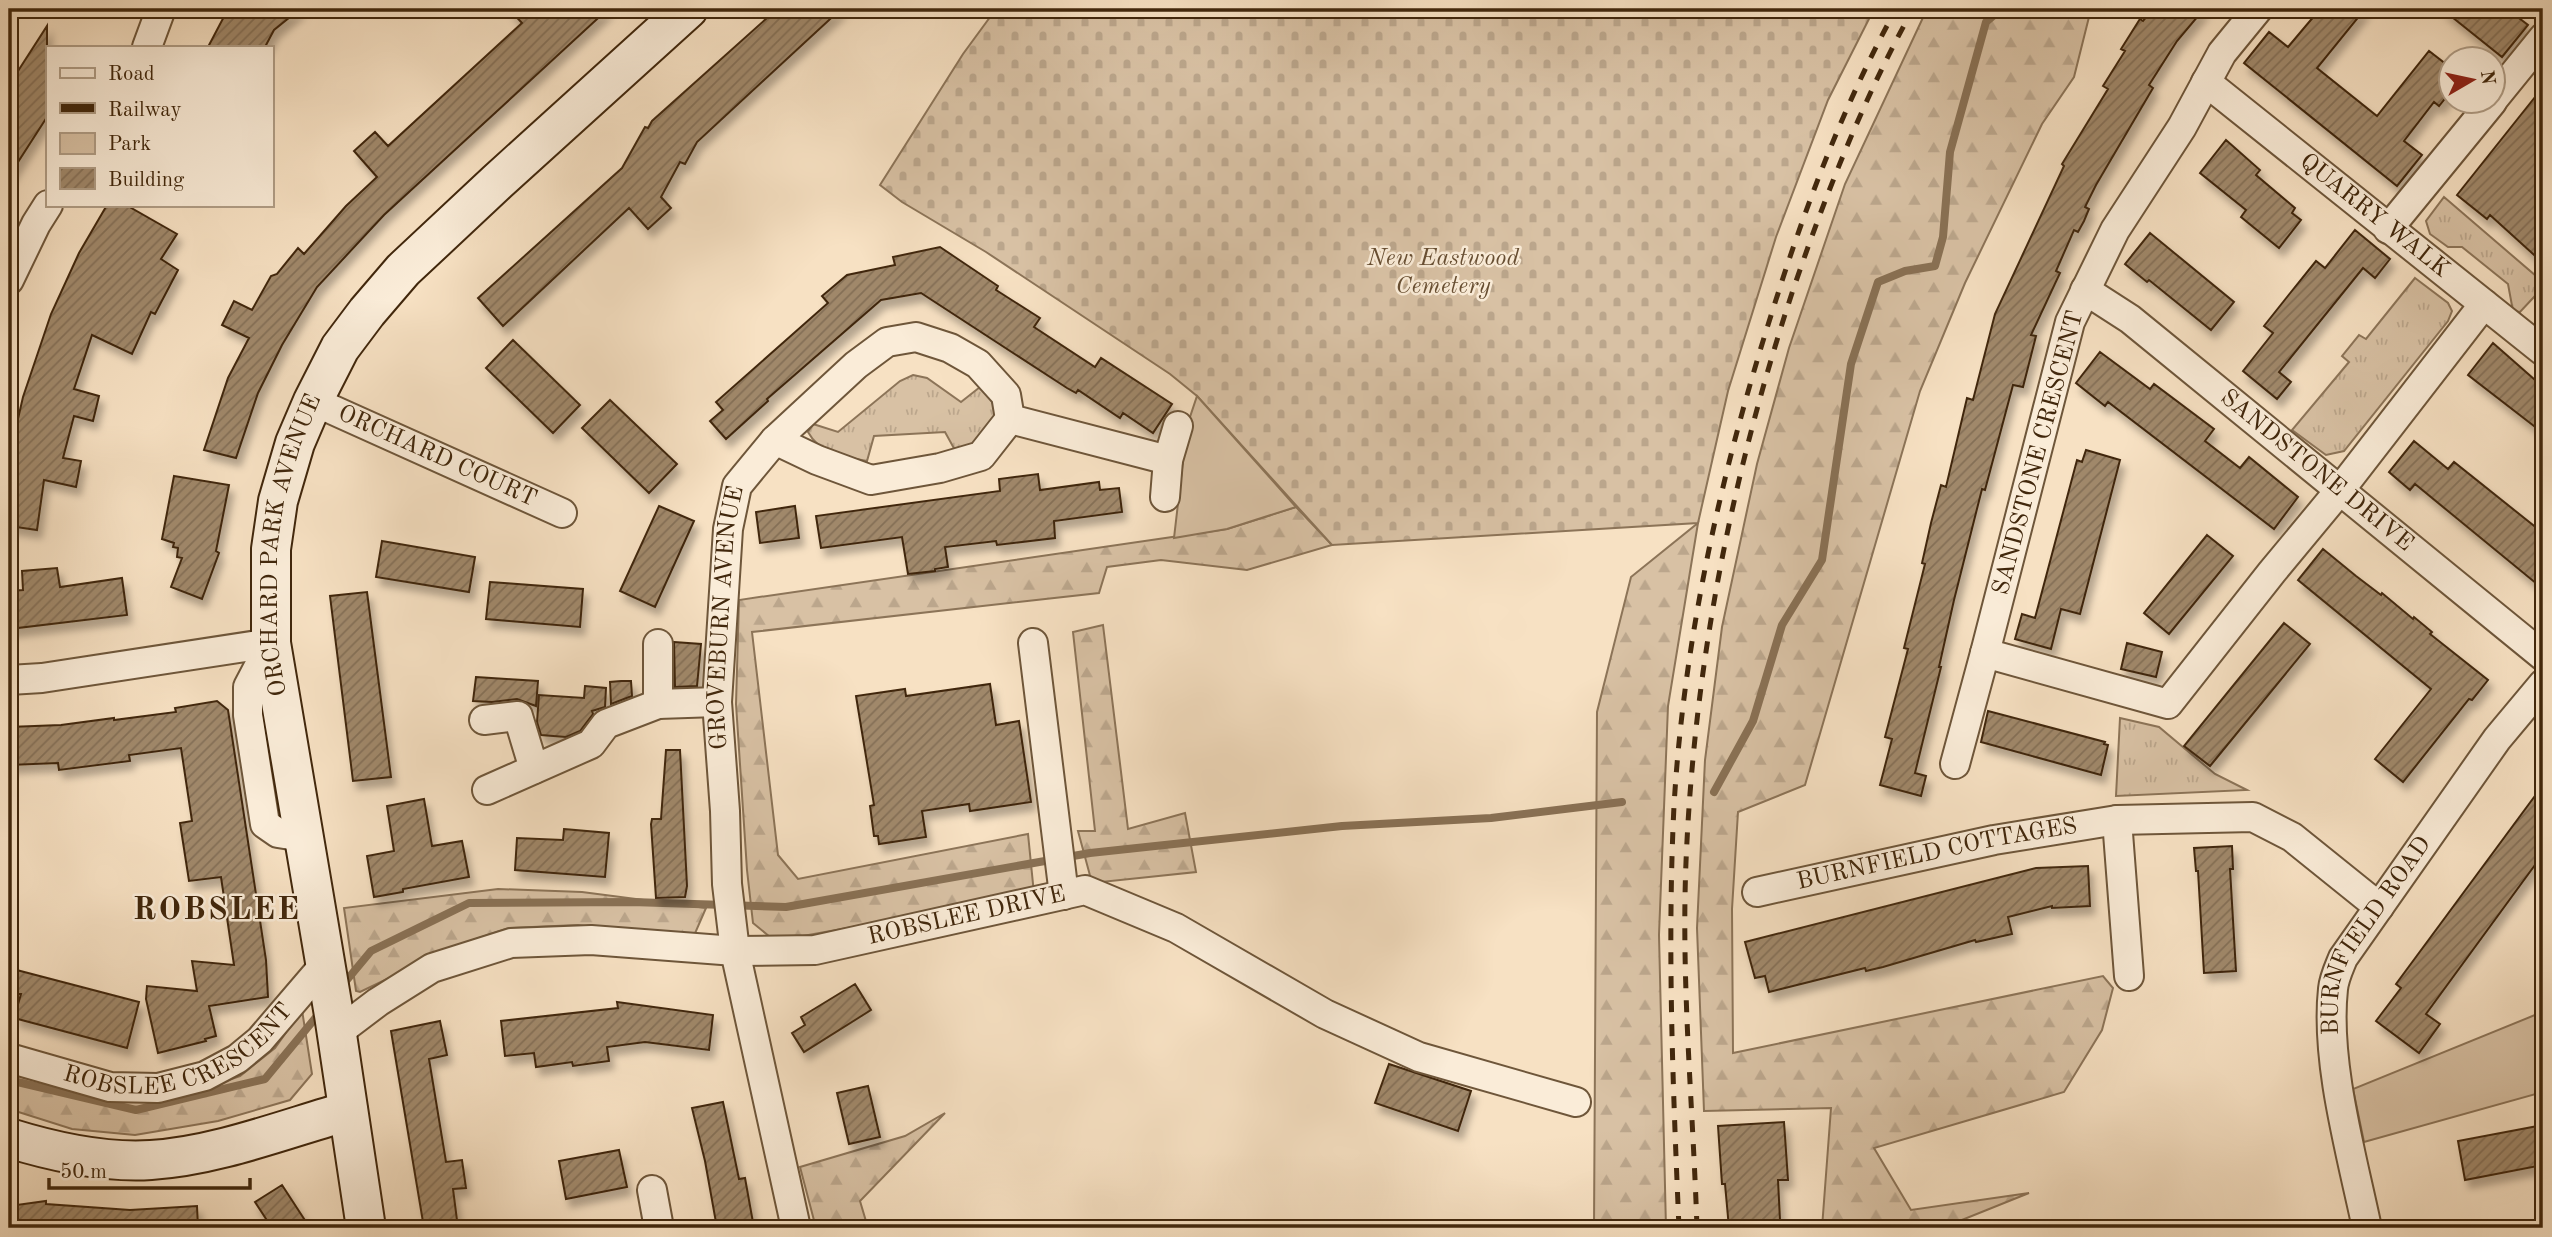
<svg xmlns="http://www.w3.org/2000/svg" width="2552" height="1237" font-family="'Old Standard TT',serif">
	<style>
		.grass { fill: url(#grass-tufts); stroke: #8c7458; stroke-width: 2 }
		.forest { fill: url(#forest-firs); stroke: #8c7458; stroke-width: 2 }
		.cemetery { fill: url(#cemetery-stones); stroke: #8c7458; stroke-width: 2 }
		.park { fill: #d8c1a4; stroke: #8c7458; stroke-width: 2 }
		.lines { fill: none; stroke-linecap: round; stroke-linejoin: round }
		.stream { stroke: #897155; stroke-width: 8 }
		.building { fill: url(#building-hatch); stroke: #41270c; stroke-width: 2; filter: url(#shadow) }
		.street-casing { stroke: #6e563a; stroke-width: 32 }
		.secondary-casing { stroke: #41270c; stroke-width: 42 }
		.street { stroke: #faecd8; stroke-width: 28 }
		.secondary { stroke: #faecd8; stroke-width: 38 }
		.rail { stroke: #41270c; stroke-width: 5; stroke-dasharray: 12 12; stroke-linecap: butt }
		.labels { text-anchor: middle; dominant-baseline: central; stroke-width: 5; stroke-linejoin: round; paint-order: stroke }
		.street-label { font-size: 24px; fill: #41270c; stroke: #faecd8 }
		.park-label { font-size: 24px; font-style: italic; fill: #674e32; stroke: #faecd8 }
		.district-label { font-size: 32px; font-weight: bold; letter-spacing: 2px; fill: #41270c; stroke: #faecd8 }
	</style>
	<defs>
		<pattern id="grass-tufts" width="24" height="20" patternUnits="userSpaceOnUse" patternTransform="scale(1.75)"><rect width="24" height="20" fill="#d8c1a4"/><path d="M3 7l-1-3M5 7V3M7 7l1-3M15 17l-1-3M17 17v-4M19 17l1-3" fill="none" stroke="#bba68c"/></pattern>
		<pattern id="forest-firs" width="22" height="20" patternUnits="userSpaceOnUse" patternTransform="scale(1.75)"><rect width="22" height="20" fill="#d8c1a4"/><path d="M5 1l3.5 6h-7zM16 11l3.5 6h-7z" fill="#bba68c"/></pattern>
		<pattern id="cemetery-stones" width="16" height="16" patternUnits="userSpaceOnUse" patternTransform="scale(1.75)"><rect width="16" height="16" fill="#d8c1a4"/><path d="M2 7V4a2 2 0 0 1 4 0v3zM10 15v-3a2 2 0 0 1 4 0v3z" fill="#bba68c"/></pattern>
		<pattern id="building-hatch" width="6" height="6" patternUnits="userSpaceOnUse" patternTransform="scale(1.75)"><rect width="6" height="6" fill="#a0886b"/><path d="M-1 1l2-2M0 6l6-6M5 7l2-2" fill="none" stroke="#846f56"/></pattern>
		<filter id="shadow"><feDropShadow dx="4.5" dy="8" stdDeviation="3.5" flood-color="#0004"/></filter>
	</defs>
	<rect width="100%" height="100%" fill="#f7e1c3"/>
	<filter id="stains"><feTurbulence type="fractalNoise" baseFrequency=".00286" numOctaves="4"/><feColorMatrix values="0 0 0 0 .2 0 0 0 0 .09 0 0 0 0 .02 0 0 0 .5 -.17"/></filter>
	<radialGradient id="worn" r=".72"><stop offset=".6" stop-color="#630" stop-opacity="0"/><stop offset="1" stop-color="#630" stop-opacity=".3"/></radialGradient>
	<path class="grass" d="M2444 197 2543 282V305L2534 297 2520 312 2513 311 2508 284 2462 247H2448L2430 234 2426 221Z
		M2415 278 2448 303 2452 311 2448 321 2344 451 2326 455 2292 430 2349 362 2342 356 2359 335 2366 339Z
		M913 375 927 378 961 402 980 387 990 397 998 416 986 440 956 452 945 432 874 436 867 461C843 457 820 454 808 432L813 424 838 432 900 381Z
		M2120 718 2159 727 2215 774 2247 790 2116 796Z"/>
	<path class="forest" d="M1927 9H2091L2074 77 2042 124 1965 283 1920 391 1805 785 1738 812 1732 909 1733 1053 2103 976 2113 988 2102 1030 2064 1092 1874 1148 1911 1210 2029 1193 1942 1228H1822L1831 1108 1704 1111 1697 928 1705 760 1722 627 1757 464 1789 348 1845 184Z
		M1296 507 1332 545 1247 570 1161 560 1107 567 1099 593 752 632 778 855 798 879 1028 834 1034 894 803 936 770 937 753 923 747 870 736 704 739 600 1227 529Z
		M1698 523 1668 706 1659 935 1666 1228H1594L1597 712 1631 577Z
		M1103 625 1128 829 1185 813 1196 872 1092 883 1078 831H1095L1073 632Z
		M498 889 582 892 706 908 693 938 680 941 578 925 509 928 458 945 360 992 356 991 344 908Z
		M302 1010 312 1074 290 1100 218 1121 135 1135 72 1129 9 1109V1071L194 1092 240 1076 275 1048Z
		M945 1113 860 1201 868 1228H816L800 1167 905 1136Z"/>
	<path class="cemetery" d="M996 9H1874L1828 100 1776 237 1728 391 1698 523 1332 545 1197 396 1170 374 986 252 902 202 880 185 963 54Z"/>
	<path class="park" d="M1197 396 1296 507 1227 529 1174 538 1187 426Z
		M2543 1005V1092L2364 1142 2353 1089 2535 1015Z"/>
	<g class="lines">
		<path class="stream" d="M1714 792 1753 721 1782 625 1822 560 1851 364 1878 282 1905 271 1935 266 1943 237 1950 152 1986 22 2001 9
			M341 987 371 951 469 903 632 902 786 907 1090 853 1342 826 1491 818 1622 802
			M9 1080 136 1110 265 1079 322 1010"/>
	</g>
	<path class="building" d="M228 9H300L274 30 265 47H208Z
		M509 9H608L384 215 317 287 282 345 258 393 236 458 204 450 228 378 249 338 222 325 234 301 252 310 271 276 277 274 298 248 304 254 346 206 377 177 354 151 375 132 388 146 522 23Z
		M777 9H841L697 142 685 164 680 162 661 197 671 208 648 229 629 208 503 326 478 298 622 168 645 127 648 128 652 121Z
		M2153 9H2204L2177 41 2149 85 2153 88 2096 185 2085 207 2089 209 2084 221 2078 232 2074 230 2056 271 2060 273 2031 335 2036 336 2023 387 2013 385 1985 490 1982 489 1954 600 1939 667H1941L1915 773 1926 776 1921 796 1880 785 1892 739 1885 737 1908 649 1904 648 1925 564 1922 563 1931 523 1941 485 1946 487 1967 398 1973 400 1995 314 2064 166 2062 164 2108 89 2103 86 2125 51 2121 49 2140 19 2143 21Z
		M2320 9H2365L2317 68 2377 116 2429 51 2451 68V91L2439 106 2434 102 2404 141 2422 155 2397 186 2244 63 2269 32 2288 47Z
		M2442 9H2507L2528 25 2502 57Z
		M47 26V117L9 176V85Z
		M2543 87V263L2490 215 2487 219 2457 195Z
		M2226 140 2260 170 2256 175 2295 208 2292 213 2301 220 2279 248 2241 217 2246 210 2200 173Z
		M107 205H126L177 234 161 259 178 270 155 314 151 312 132 354 92 335 74 389 99 396 93 421 74 416 63 458 81 461 76 487 44 480 37 530 9 526V458L23 397 51 314 79 253Z
		M2355 230 2390 259 2375 278 2363 268 2279 372 2291 382 2277 399 2243 371 2273 333 2264 326 2291 292 2316 261 2325 268Z
		M2150 233 2234 302 2211 330 2149 280 2147 282 2125 264Z
		M940 247 998 286 996 290 1040 318 1034 327 1095 367 1101 358 1172 404 1153 433 1123 413 1120 418 1078 390 1076 393 1067 388 921 293 881 300 767 399 768 401 726 439 710 421 723 410 716 402 828 303 822 296 847 275 895 265 893 257Z
		M513 340 580 405 553 433 486 368Z
		M2493 343 2543 387V433L2468 375Z
		M2100 352 2150 389 2154 384 2214 429 2205 441 2240 468 2249 457 2298 497 2274 529 2108 402 2105 406 2076 383Z
		M610 400 677 464 649 493 582 428Z
		M2414 441 2448 469 2454 462 2543 533V589L2415 484 2410 490 2389 472Z
		M2086 450 2120 460 2080 614 2061 609 2051 649 2015 639 2022 614 2035 618 2077 460 2082 462Z
		M1038 474 1040 490 1099 482 1100 490 1119 488 1122 512 1054 521 1055 538 997 545 996 541 945 547 948 567 935 569V571L908 574 902 537 821 548 816 516 1000 491 999 479Z
		M174 476 229 485 216 551 219 553 202 599 171 587 182 558 177 557 178 548 173 547 174 543 162 539Z
		M659 506 694 521 655 607 620 591Z
		M795 506 799 538 760 543 756 512Z
		M2207 535 2233 556 2169 634 2144 613Z
		M382 541 475 557 469 592 376 577Z
		M2323 549 2356 576 2381 595 2382 593 2413 619 2414 617 2432 632 2430 634 2488 680 2472 700 2469 699 2403 782 2375 759 2431 689 2298 580Z
		M57 568 60 587 122 578 127 615 9 629V591L23 590 22 571Z
		M490 582 583 589 580 627 486 619Z
		M367 592 391 777 353 781 330 596Z
		M2284 623 2310 644 2210 766 2184 746Z
		M674 642 701 644 697 686 675 687Z
		M2127 643 2162 652 2156 677 2121 669Z
		M476 677 538 681 536 706 517 699 492 702 473 701Z
		M621 681H631L632 696 611 704 610 682Z
		M990 684 996 725 1019 721 1031 802 970 811 969 804 922 811 926 837 879 844 878 836H874L870 806 874 805 856 696 905 689 906 696Z
		M585 686 606 688 605 707 592 711 593 714 580 731 566 737 541 735 537 722 539 695 584 698Z
		M217 701 228 710 266 960 268 997 209 1006 216 1036 205 1039 206 1041 158 1053 146 999 147 986 197 991 192 961 234 965 221 877 189 881 180 823 192 821 181 748 129 755 130 761 59 770 58 763 9 765V727L61 725 114 718V720L176 712 175 708Z
		M1988 711 2105 742 2104 744 2108 745 2101 775 1981 742Z
		M666 750H680L687 886 685 897 656 898 651 824 652 819H661Z
		M2543 785V854L2426 1014 2440 1024 2419 1053 2376 1021 2401 988 2396 984Z
		M424 799 432 846 462 841 469 877 403 889V892L374 897 367 856 394 851 387 806Z
		M564 829 609 833 605 877 515 870 517 838 563 840Z
		M2232 846 2233 869H2230L2236 971 2204 973 2198 871H2196L2194 848Z
		M2088 866 2090 906 2052 908V906L2008 917 2012 934 1976 942 1975 940 1883 967 1866 971 1865 968 1769 992 1765 976 1755 978 1745 942 2036 868Z
		M9 968 139 1002 127 1048 14 1018 21 994H9Z
		M855 984 871 1010 804 1052 792 1033 805 1025 801 1017Z
		M617 1002 713 1015 709 1050 645 1042 607 1047 609 1061 573 1066 572 1062 536 1067 534 1053 505 1056 501 1021 618 1008Z
		M440 1021 447 1055 429 1059 446 1162 462 1160 466 1188 453 1189 458 1228H424L391 1031Z
		M1389 1064 1471 1091 1458 1131 1375 1103Z
		M868 1086 880 1137 849 1144 837 1093Z
		M723 1102 739 1179 745 1178 754 1228H717L705 1161 692 1108Z
		M1784 1122 1788 1180H1778L1780 1220H1775L1776 1228H1729L1725 1184H1722L1718 1126Z
		M2543 1125V1165L2465 1180 2458 1141Z
		M619 1150 627 1187 566 1199 559 1161Z
		M282 1185 310 1228H272L255 1202Z
		M46 1201V1204L130 1210 197 1206 198 1228H9V1206Z"/>
	<g class="lines">
		<g class="street-casing">
			<g id="street">
				<path d="M2258 9 2222 53 2182 127 2115 230 2070 322 1985 653 2168 704 2272 572 2340 490 2484 304"/>
				<path d="M147 47 161 9"/>
				<path id="s1" d="M2206 82 2543 351"/>
				<path d="M2492 101 2543 38"/>
				<path d="M2388 229 2492 102"/>
				<path d="M9 280 36 224 48 205"/>
				<path id="s2" d="M2085 290 2130 319 2543 656"/>
				<path id="s3" d="M313 401 562 513"/>
				<path d="M775 440 817 460 871 480 940 468 981 456 1010 419"/>
				<path d="M1165 497 1168 460 1178 426"/>
				<path d="M271 643 248 687V715L265 824 278 833 303 837"/>
				<path d="M1033 643 1064 895"/>
				<path d="M9 680 42 678 271 643"/>
				<path d="M658 704V644"/>
				<path d="M484 720 518 716 534 769"/>
				<path d="M1955 764 1985 653"/>
				<path d="M487 790 591 744 606 724 658 704 717 702"/>
				<path d="M2117 820 2129 976"/>
				<path id="s4" d="M1757 892 1994 840 2117 820 2253 817 2292 837 2379 907"/>
				<path id="s5" d="M337 1033 378 1002 432 968 511 943 591 940 735 951 815 950 1085 890 1176 928 1325 1014 1419 1057 1576 1102"/>
				<path id="s6" d="M9 1058 110 1087 158 1088 205 1076 237 1059 260 1040 325 964"/>
				<path d="M652 1190 659 1228"/>
				<path id="s7" d="M796 1228 735 951 727 884 725 811 717 702 728 529 737 486 775 440 856 365 887 342 916 337 950 348 978 364 1006 395 1010 419 1168 460"/>
				<path id="s8" d="M2367 1228C2352 1156 2325 1062 2333 989 2334 978 2339 968 2343 958L2497 739 2543 684"/>
			</g>
		</g>
		<g class="secondary-casing">
			<g id="secondary">
				<path d="M9 1138C54 1152 103 1163 151 1160 216 1156 285 1129 348 1111"/>
				<path id="s9" d="M366 1228 334 1015 271 643V549L278 501 295 443 313 401 340 348 367 312 403 270 497 182 688 9"/>
			</g>
		</g>
		<use href="#street" class="street"/>
		<use href="#secondary" class="secondary"/>
		<path class="rail" d="M1679 1228C1673 1087 1667 947 1674 806 1684 636 1722 468 1774 306 1806 204 1845 102 1896 9
			M1697 1228C1693 1106 1681 984 1686 862 1694 667 1731 478 1792 293 1825 196 1863 99 1913 9"/>
	</g>
	<g class="labels">
		<g class="street-label">
			<text stroke="none"><textPath href="#s1" startOffset="215">QUARRY WALK</textPath></text>
			<text transform="translate(2039 453) rotate(-75)">SANDSTONE CRESCENT</text>
			<text stroke="none"><textPath href="#s3" startOffset="136">ORCHARD COURT</textPath></text>
			<text stroke="none"><textPath href="#s2" startOffset="294">SANDSTONE DRIVE</textPath></text>
			<text stroke="none"><textPath href="#s9" startOffset="693">ORCHARD PARK AVENUE</textPath></text>
			<text stroke="none"><textPath href="#s7" startOffset="618">GROVEBURN AVENUE</textPath></text>
			<text stroke="none"><textPath href="#s4" startOffset="184">BURNFIELD COTTAGES</textPath></text>
			<text stroke="none"><textPath href="#s5" startOffset="658">ROBSLEE DRIVE</textPath></text>
			<text stroke="none"><textPath href="#s8" startOffset="308">BURNFIELD ROAD</textPath></text>
			<text stroke="none"><textPath href="#s6" startOffset="184">ROBSLEE CRESCENT</textPath></text>
		</g>
		<g class="park-label">
			<text x="1443" y="259">New Eastwood<tspan x="1443" dy="28">Cemetery</tspan></text>
		</g>
		<g class="district-label">
			<text x="217" y="911">ROBSLEE</text>
		</g>
	</g>
	<rect width="2552" height="1237" fill="none" stroke="#f7e1c3" stroke-width="35"/>
	<rect x="10" y="10" width="2531" height="1216" fill="none" stroke="#41270c" stroke-width="3.5"/>
	<rect x="18" y="18" width="2517" height="1202" fill="none" stroke="#41270c" stroke-width="2"/>
	<rect x="46" y="46" width="228" height="161" fill="#faecd8" stroke="#b09d86" stroke-width="2"/>
	<rect x="60" y="68" width="35" height="10" fill="#faecd8" stroke="#b09d86" stroke-width="2"/>
	<text x="108" y="80" font-size="21" fill="#41270c">Road</text>
	<rect x="60" y="103" width="35" height="10" fill="#41270c" stroke="#b09d86" stroke-width="2"/>
	<text x="108" y="116" font-size="21" fill="#41270c">Railway</text>
	<rect x="60" y="133" width="35" height="21" fill="#d8c1a4" stroke="#b09d86" stroke-width="2"/>
	<text x="108" y="150" font-size="21" fill="#41270c">Park</text>
	<rect x="60" y="168" width="35" height="21" fill="url(#building-hatch)" stroke="#b09d86" stroke-width="2"/>
	<text x="108" y="186" font-size="21" fill="#41270c">Building</text>
	<g transform="translate(2472 80) rotate(81)"><circle r="33" fill="#faecd8" stroke="#b09d86" stroke-width="2"/>
	<path d="M0-5L12 26L0 18L-12 26Z" fill="#8f2418"/>
	<text y="-10" font-size="19" font-weight="bold" text-anchor="middle" fill="#41270c">N</text>
	</g>
	<path d="M49 1178v10h201v-10" fill="none" stroke="#41270c" stroke-width="3.5"/>
	<text x="60" y="1178" font-size="21" fill="#41270c" stroke="#faecd8" stroke-width="5" paint-order="stroke">50 m</text>
	<rect width="100%" height="100%" filter="url(#stains)"/>
	<rect width="100%" height="100%" fill="url(#worn)"/>
</svg>
